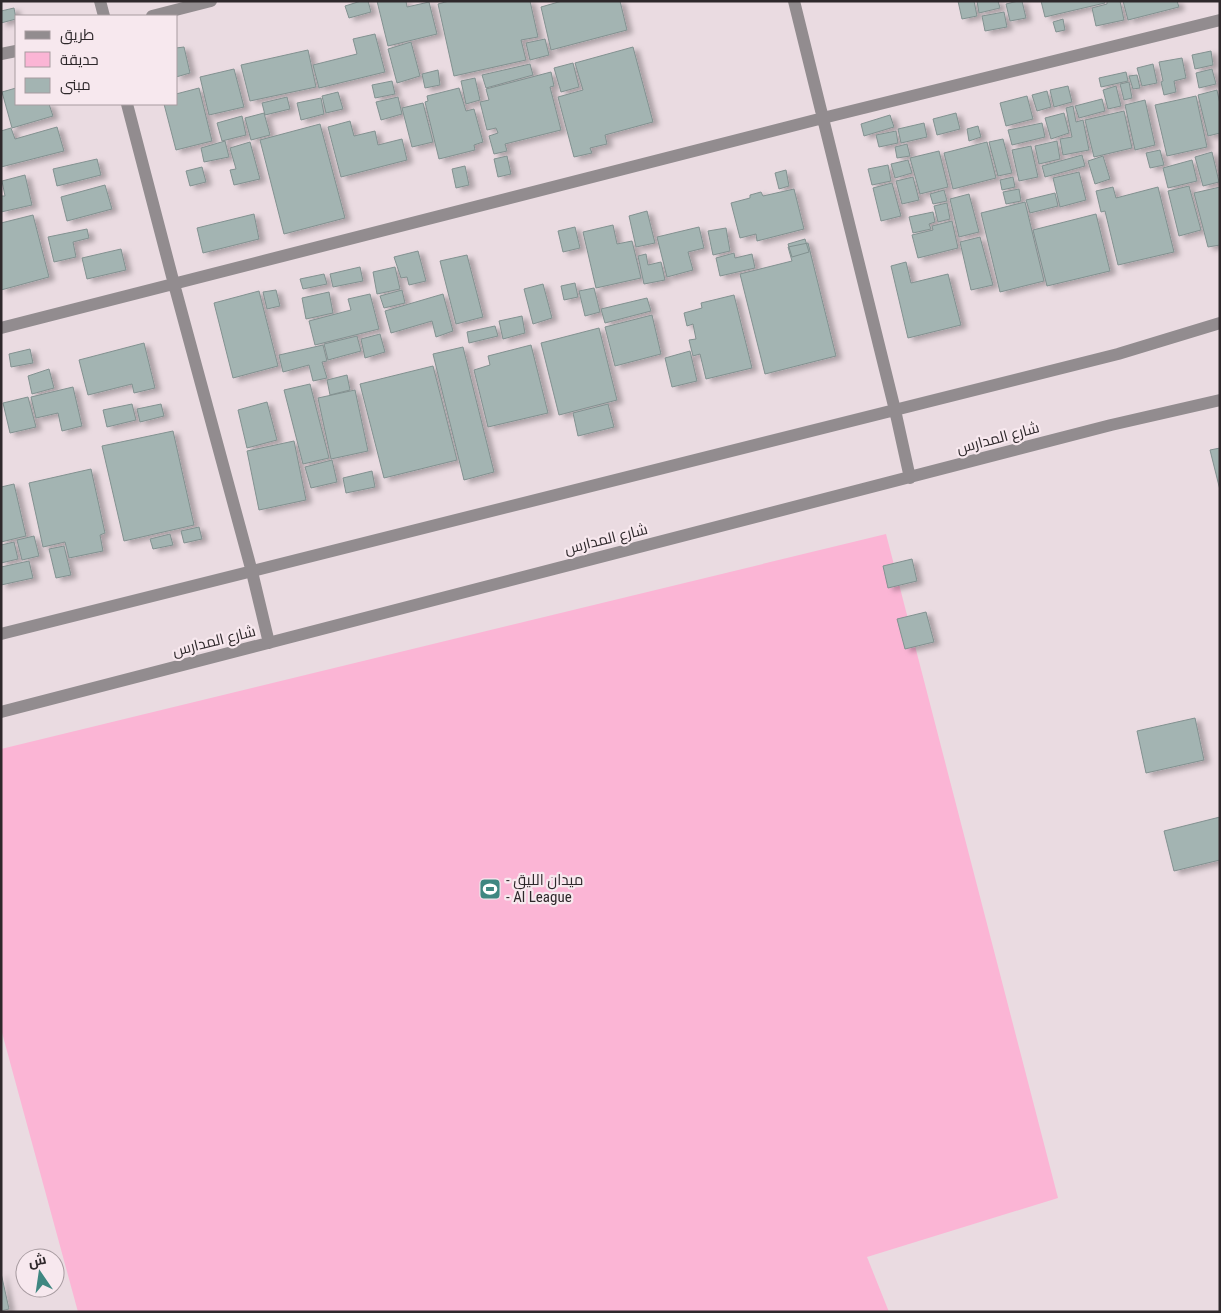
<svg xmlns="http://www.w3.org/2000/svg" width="1221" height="1313" font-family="'Roboto Condensed',Cairo,sans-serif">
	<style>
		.green { fill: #fbb5d5 }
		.building { fill: #a3b4b2; stroke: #829190; filter: url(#shadow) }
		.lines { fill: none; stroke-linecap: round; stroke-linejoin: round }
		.street { stroke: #928c8f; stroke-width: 12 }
		.labels { text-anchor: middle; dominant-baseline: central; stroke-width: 4.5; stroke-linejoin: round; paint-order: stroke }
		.street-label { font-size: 15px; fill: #2e282b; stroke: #f7e8ee }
		.poi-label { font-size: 15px; fill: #2e282b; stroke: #f7e8ee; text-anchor: start }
	</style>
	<defs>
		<filter id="shadow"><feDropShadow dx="5.5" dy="3" stdDeviation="2.5" flood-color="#0004"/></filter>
	</defs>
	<rect width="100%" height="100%" fill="#eadbe1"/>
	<path class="green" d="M886 534 1058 1198 867 1257 889 1312H78L1 1029V749Z"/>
	<path class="building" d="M361 1H368L371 12 349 18 345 6Z
		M377 1H406L407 7 429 2 437 34 388 46Z
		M449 1H530L538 37 521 40 526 60 454 76 438 4Z
		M562 1H620L627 30 551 50 541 7Z
		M958 1H974L977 16 962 19Z
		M977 1H998L1000 8 979 13Z
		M1018 1H1022L1026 18 1010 21 1006 4Z
		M1041 1H1104L1105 3 1045 17Z
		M1107 1H1120L1124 20 1096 26 1092 8 1107 4Z
		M1123 1H1177L1179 7 1128 20Z
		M14 8 16 19 1 23V11Z
		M1004 12 1007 27 985 31 982 16Z
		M1063 19 1065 30 1056 32 1053 22Z
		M375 34 385 72 319 88 313 65 357 54 353 39Z
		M545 39 549 55 530 60 526 43Z
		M411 42 420 76 397 83 388 49Z
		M184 47 190 73 176 77V48Z
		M633 47 653 122 605 135 607 144 590 148 592 153 574 157 558 97 583 90 575 63Z
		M308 50 316 87 250 101 241 65Z
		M1211 51 1213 65 1195 69 1192 55Z
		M1182 58 1186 78 1174 81 1176 92 1164 95 1161 82 1163 81 1159 62Z
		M573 63 579 87 561 92 554 68Z
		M530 64 533 75 486 88 482 75Z
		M1153 64 1157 83 1142 86 1137 68Z
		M234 69 244 107 209 115 200 77Z
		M1212 69 1216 84 1199 88 1196 73Z
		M438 70 440 85 425 88 422 74Z
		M551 72 554 86 550 87 561 130 505 144 507 151 494 154 489 136 498 133 496 128 487 130 480 102 489 100 486 89Z
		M1126 72 1128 81 1101 87 1099 78Z
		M1137 75 1140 88 1133 89 1129 76Z
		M475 78 480 100 466 104 461 81Z
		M392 81 395 94 375 98 372 85Z
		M1129 82 1132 98 1124 100 1120 84Z
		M1068 86 1072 102 1054 107 1050 90Z
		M1116 86 1121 106 1108 109 1103 90Z
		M16 88V104H49L53 116 12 128 2 92Z
		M199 88 212 141 176 150 164 104H176V94Z
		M459 88 466 111 474 109 483 142 474 145 475 150 439 159 425 102 428 101 427 96Z
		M1217 90 1220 104V133L1208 136 1198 95Z
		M1047 91 1051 107 1037 111 1032 95Z
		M338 92 343 109 326 113 322 96Z
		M1027 96 1033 119 1006 126 1000 103Z
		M1196 96 1207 147 1167 156 1155 105Z
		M287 97 290 109 265 115 262 103Z
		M398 97 402 114 381 120 376 102Z
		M321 98 324 114 301 120 297 103Z
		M1102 99 1105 111 1079 118 1075 106Z
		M1145 100 1155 145 1135 150 1125 105Z
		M423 103 433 142 412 147 402 108Z
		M1073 106 1076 122 1083 120 1089 150 1063 155 1060 139 1072 137 1066 108Z
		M1124 111 1132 148 1094 157 1085 120Z
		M264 113 270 135 251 140 245 118Z
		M956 113 960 129 937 135 933 119Z
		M1064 113 1069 133 1051 139 1045 118Z
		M890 115 894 127 864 136 861 124Z
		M242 116 246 135 222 141 217 123Z
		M350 121 354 136 375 131 378 145 402 139 407 160 341 177 328 127Z
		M924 123 927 137 901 143 898 129Z
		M1042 123 1045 137 1012 145 1008 130Z
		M320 124 345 218 284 234 260 140Z
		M978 126 981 137 969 141 967 129Z
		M57 127 64 151 1 167V131L11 128 15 139Z
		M896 131 898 143 879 147 876 135Z
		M1003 139 1012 173 998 176 989 142Z
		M225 141 229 157 204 162 201 148Z
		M1057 141 1060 159 1039 164 1035 146Z
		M250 142 260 179 234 185 230 170 236 169 230 148Z
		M987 142 996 178 953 189 944 153Z
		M907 144 910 156 897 158 895 147Z
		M1031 146 1038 177 1019 181 1012 150Z
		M1160 150 1164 165 1150 168 1146 153Z
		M939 151 948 187 920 194 910 158Z
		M1212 152 1219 182 1203 186 1195 157Z
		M1082 155 1085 166 1045 177 1042 166Z
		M507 156 511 174 498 177 494 159Z
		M1103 156 1110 179 1095 184 1088 161Z
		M97 159 101 175 57 186 53 169Z
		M908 160 912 173 895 178 891 164Z
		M1192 160 1197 181 1168 188 1163 168Z
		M888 165 891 181 872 185 868 169Z
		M465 166 469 185 456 188 452 169Z
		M202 167 206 182 190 186 186 171Z
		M786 170 789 186 779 189 775 173Z
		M1079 172 1086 200 1060 207 1053 178Z
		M25 175 32 205 1 212V196H5L2 181Z
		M913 177 919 200 902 204 896 181Z
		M1013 177 1015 187 1002 190 1000 180Z
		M892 183 901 216 881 221 873 188Z
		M105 185 112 209 67 221 61 197Z
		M1189 186 1201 230 1179 236 1168 191Z
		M1113 187 1116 198 1158 187 1174 252 1118 265 1105 211 1101 212 1096 191Z
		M1220 187V245L1208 247 1194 193Z
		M794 189 804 229 757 241 756 234 740 238 731 203 750 198V195L761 192 763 196Z
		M1019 189 1021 201 1006 204 1003 192Z
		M944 190 947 201 933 204 930 194Z
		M1055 193 1058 206 1030 213 1026 200Z
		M969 194 979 232 959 237 950 199Z
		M1025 202 1044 281 1000 292 981 213Z
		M947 203 950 219 938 222 934 206Z
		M647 211 655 243 636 247 629 216Z
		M933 212 935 222 929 224 931 229 913 233 909 217Z
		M254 214 259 239 203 253 197 228Z
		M1096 214 1110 271 1047 286 1033 230Z
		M33 215 49 277 1 290V223Z
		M952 221 958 248 918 258 912 235 933 230 932 226Z
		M613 225 617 244 632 241 641 278 596 288 583 232Z
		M575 227 580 248 563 252 558 231Z
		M699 227 704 248 688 252 693 270 667 277 657 237Z
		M726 228 730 251 713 255 708 231Z
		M87 229 89 238 73 242 76 257 54 262 48 237Z
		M980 237 993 285 971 290 960 242Z
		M805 239 809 252 792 257 788 244Z
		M808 243 836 356 765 374 740 274 792 261 788 247Z
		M121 249 126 270 87 279 82 258Z
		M418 251 426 281 409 285 407 277 401 278 394 257Z
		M734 253 735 258 752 254 755 268 720 276 716 258Z
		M646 254 648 265 661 262 665 280 644 284 638 256Z
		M467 255 483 317 456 324 440 261Z
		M906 262 911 283 948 274 961 325 908 338 891 266Z
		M360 267 363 281 333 287 330 274Z
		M395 267 400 289 377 294 373 272Z
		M324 274 327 284 303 289 300 279Z
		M575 283 578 297 564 300 561 286Z
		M543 284 552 318 533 324 524 289Z
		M594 288 600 312 585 316 579 291Z
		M276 290 280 306 267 309 263 292Z
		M402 290 405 303 384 308 380 296Z
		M259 291 278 366 233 378 214 303Z
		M329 292 333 313 306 319 302 298Z
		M370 294 379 329 315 345 309 321 351 310 348 299Z
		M443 294 453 331 436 337 432 321 391 333 385 311Z
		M734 295 752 368 706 379 700 354 693 356 689 340 696 339 693 324 687 326 684 313 702 308 701 303Z
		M647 298 651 311 605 323 601 309Z
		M652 315 661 354 615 366 605 327Z
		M522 316 525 333 503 339 499 321Z
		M495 326 498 336 469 343 467 332Z
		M599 328 617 400 559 415 541 343Z
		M380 334 385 352 365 358 361 339Z
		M357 336 361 351 328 360 324 344Z
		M144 343 155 388 134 393 132 384 88 395 79 360Z
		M323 345 327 361 322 362 327 378 313 381 309 365 283 372 279 355Z
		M531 345 548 413 488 427 474 370 490 365 488 356Z
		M463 347 494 472 464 480 433 354Z
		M30 349 33 363 11 367 9 354Z
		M690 351 697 381 672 387 665 358Z
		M433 366 457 460 384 478 360 384Z
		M49 369 54 388 32 394 28 376Z
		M347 375 350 390 330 395 327 380Z
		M310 384 329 458 303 464 284 390Z
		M73 387 82 426 62 431 58 413 36 418 31 397Z
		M355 390 368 451 331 459 318 398Z
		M28 397 36 427 10 433 3 403Z
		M267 402 277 440 247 448 238 410Z
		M132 404 136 420 107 427 103 410Z
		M161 404 164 416 140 422 137 409Z
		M608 404 614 427 578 436 573 413Z
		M173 431 194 525 124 541 102 446Z
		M294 441 306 500 259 510 247 451Z
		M1220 448V490L1210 450Z
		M332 460 337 482 311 488 305 467Z
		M91 469 105 533 100 535 103 551 69 558 65 542 43 547 29 483Z
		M372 471 375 487 346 493 343 478Z
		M14 484 26 536 1 542V487Z
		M199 527 202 539 184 543 181 531Z
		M170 534 173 545 153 549 150 539Z
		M34 536 39 556 22 560 17 540Z
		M14 542 18 559 1 563V545Z
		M64 546 71 575 56 578 49 549Z
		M912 559 917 581 888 588 883 566Z
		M29 561 33 578 1 585V567Z
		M926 612 934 642 905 649 897 619Z
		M1195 718 1204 760 1146 773 1137 731Z
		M1220 817V860L1174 871 1164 831Z
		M1 1273 9 1309 1 1311Z"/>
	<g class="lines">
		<path class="street" d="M100 1 104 16
			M794 1 895 410 910 478
			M152 16 211 1
			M1 54 16 51
			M127 104 174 284 252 572 269 643
			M1 328 823 118 1220 20
			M1 634 1118 354 1220 323
			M1 712 1111 425 1220 400"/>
	</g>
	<defs>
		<g id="stadium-square" transform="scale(1.125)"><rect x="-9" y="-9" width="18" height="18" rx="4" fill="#3f8781" stroke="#f7e8ee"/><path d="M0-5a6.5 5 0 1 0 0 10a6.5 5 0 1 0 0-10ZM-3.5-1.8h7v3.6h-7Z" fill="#fff"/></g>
	</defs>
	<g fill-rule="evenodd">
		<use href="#stadium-square" x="490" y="889"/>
	</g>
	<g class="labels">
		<g class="street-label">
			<text transform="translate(998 438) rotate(-15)">شارع المدارس</text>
			<text transform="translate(606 539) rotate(-14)">شارع المدارس</text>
			<text transform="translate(214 641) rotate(-14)">شارع المدارس</text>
		</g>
		<g class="poi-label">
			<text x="506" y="880">- ميدان الليق<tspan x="506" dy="17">- Al League</tspan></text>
		</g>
	</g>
	<rect width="1221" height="1313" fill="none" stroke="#2e282b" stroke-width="5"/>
	<rect x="15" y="15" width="162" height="90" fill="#f7e8ee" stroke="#a79ba0"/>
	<rect x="25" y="31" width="25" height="8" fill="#928c8f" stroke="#a79ba0"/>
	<text x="60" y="40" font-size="15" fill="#2e282b">طريق</text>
	<rect x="25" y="52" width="25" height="15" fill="#fbb5d5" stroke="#a79ba0"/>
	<text x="60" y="65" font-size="15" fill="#2e282b">حديقة</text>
	<rect x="25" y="78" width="25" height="15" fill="#a3b4b2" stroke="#a79ba0"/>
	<text x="60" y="90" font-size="15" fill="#2e282b">مبنى</text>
	<g transform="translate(40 1273) rotate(347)"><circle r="24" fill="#f7e8ee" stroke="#a79ba0"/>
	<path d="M0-4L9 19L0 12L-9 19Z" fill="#3f8781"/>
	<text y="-8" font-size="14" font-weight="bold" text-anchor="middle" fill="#2e282b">ش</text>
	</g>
</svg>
